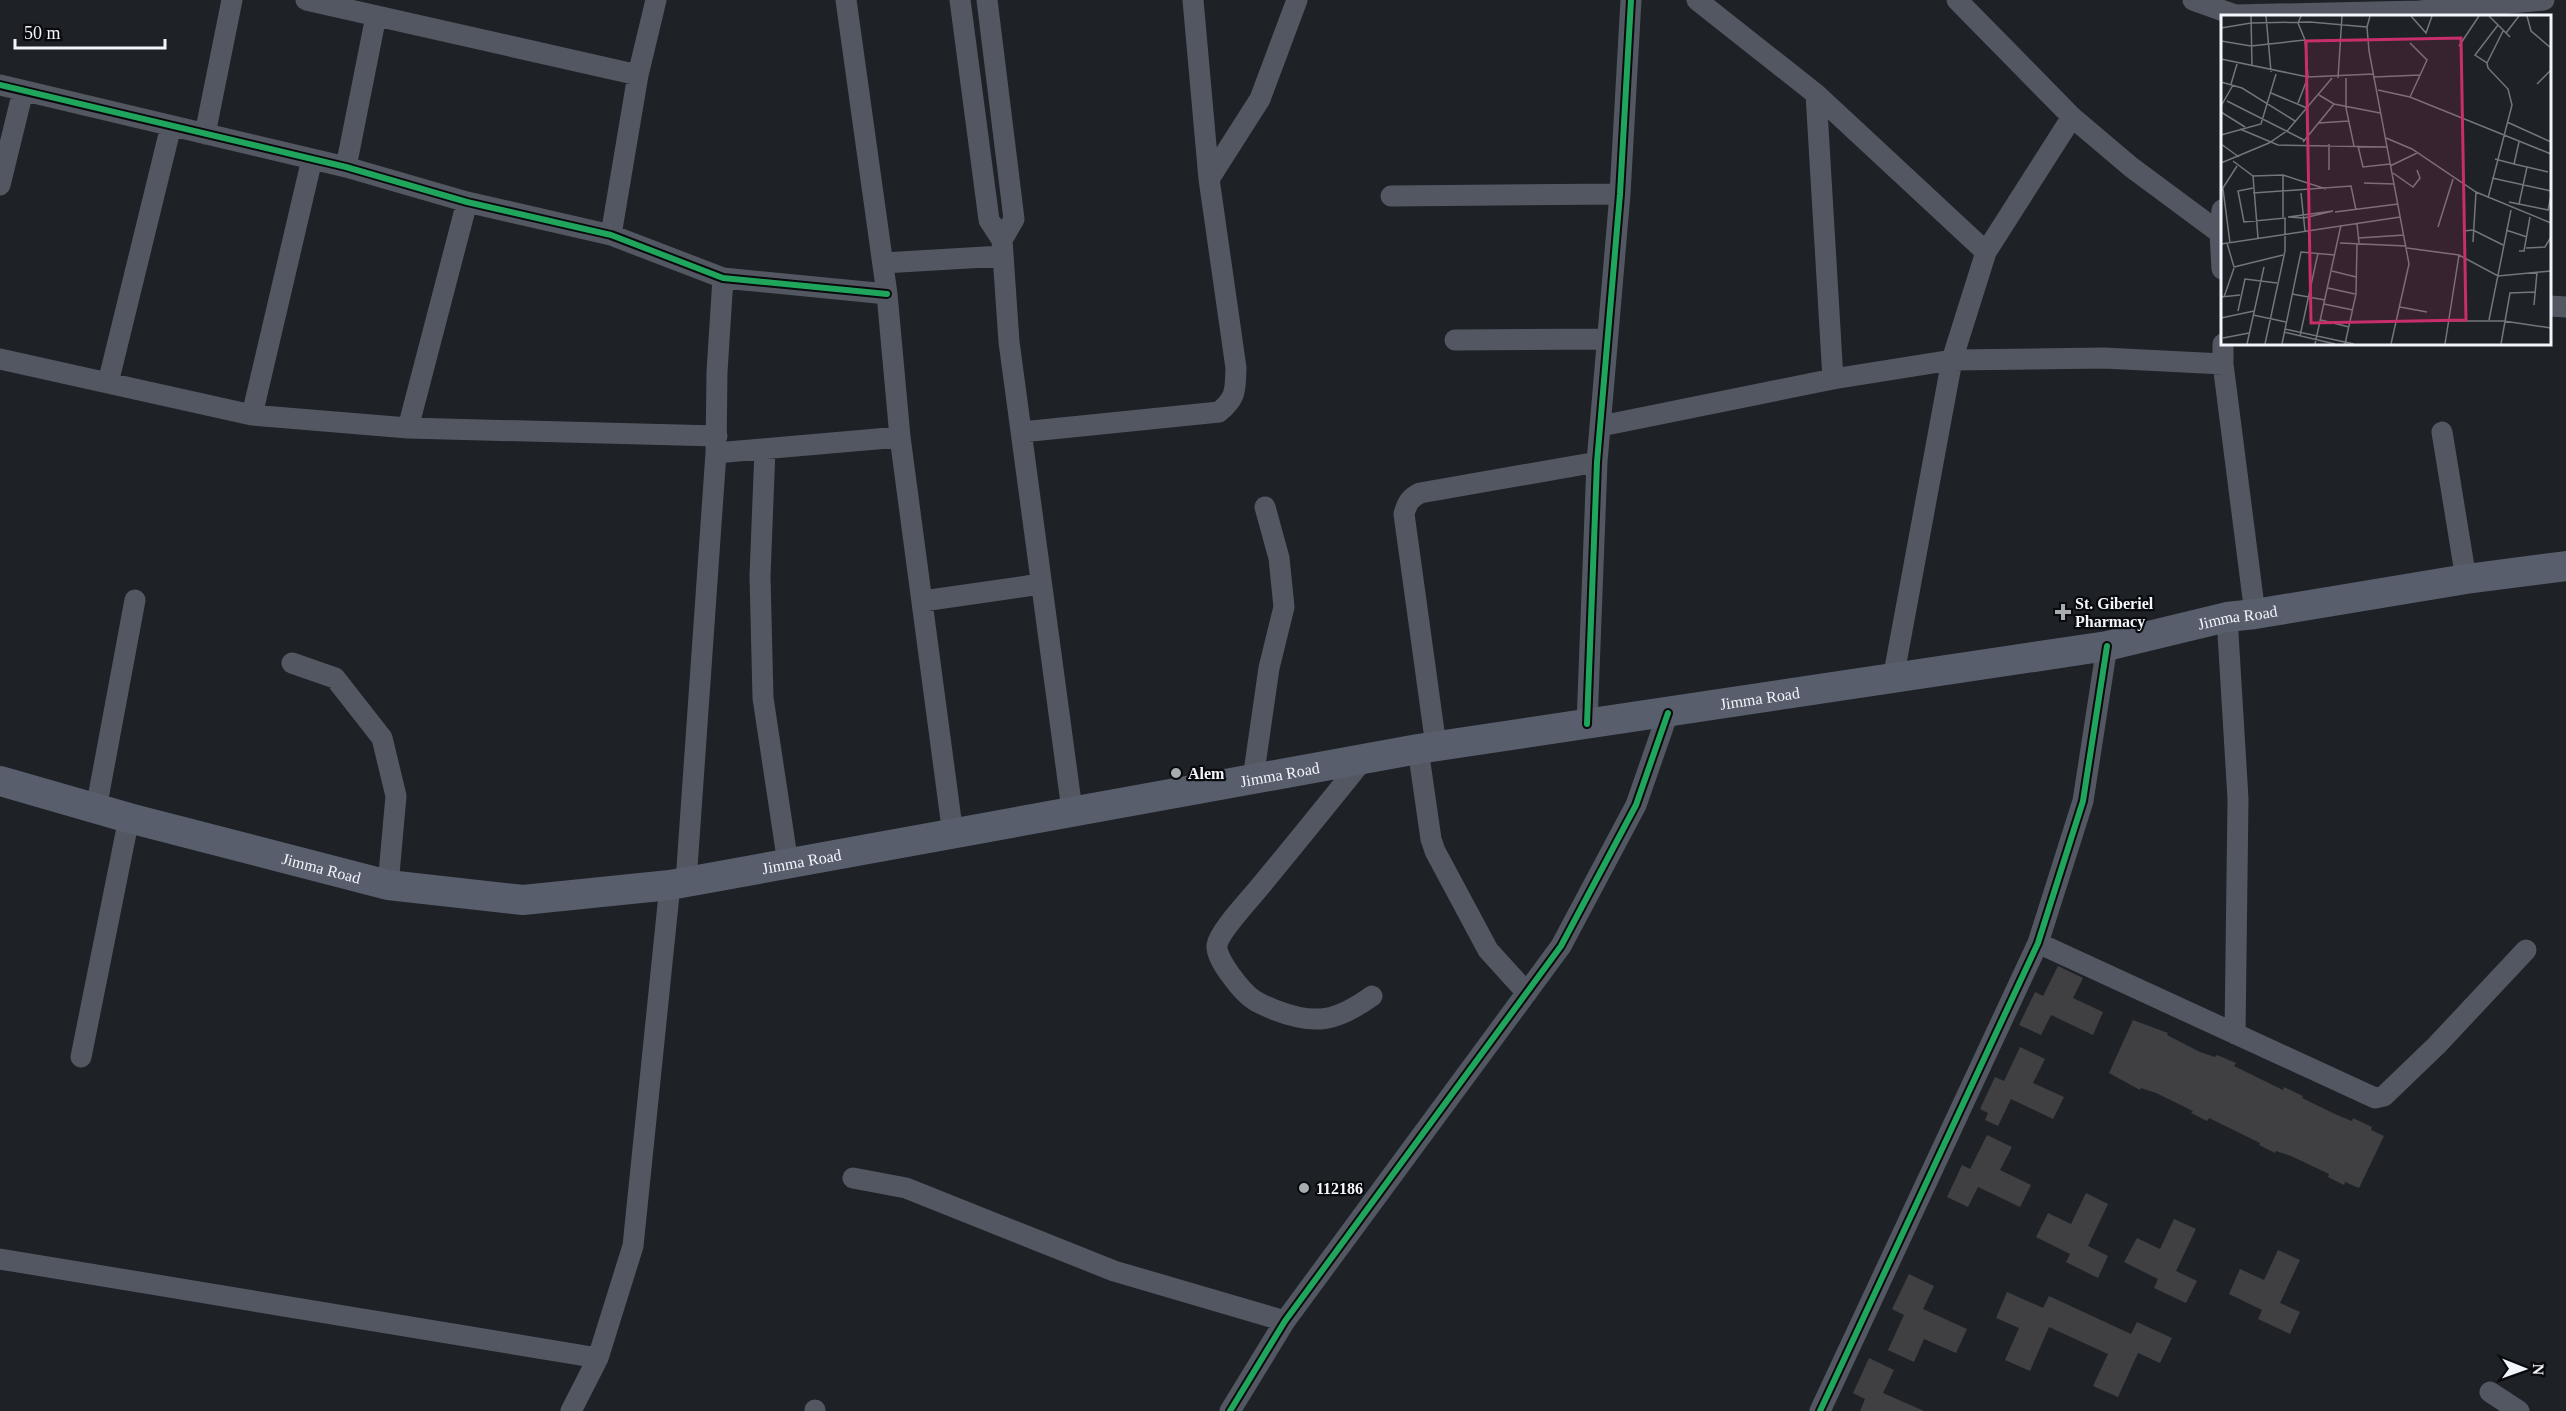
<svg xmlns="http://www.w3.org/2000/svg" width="2566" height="1411" font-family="'Times New Roman',serif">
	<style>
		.building { fill: #404042 }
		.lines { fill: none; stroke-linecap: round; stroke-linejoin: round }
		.minor { stroke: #525762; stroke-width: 21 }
		.highway { stroke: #585e6c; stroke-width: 30 }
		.cycleway-casing { stroke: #080a0d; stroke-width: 10 }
		.cycleway { stroke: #20a55d; stroke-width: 6 }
		.poi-dot { fill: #a8abb0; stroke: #080a0d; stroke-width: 2 }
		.labels { text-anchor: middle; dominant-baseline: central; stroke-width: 4.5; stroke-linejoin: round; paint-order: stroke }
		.poi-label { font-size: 16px; font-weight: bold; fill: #f2f5fb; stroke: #080a0d; text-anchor: start }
		.street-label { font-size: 16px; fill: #f2f5fb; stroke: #080a0d }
		.inset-road { fill: none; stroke: #73767b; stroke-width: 1.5 }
		.view { fill: #c72e6b; fill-opacity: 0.15; stroke: #c72e6b; stroke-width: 3 }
		.inset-edge { fill: none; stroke: #f2f5fb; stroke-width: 3 }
	</style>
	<rect width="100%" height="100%" fill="#1e2126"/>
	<path class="building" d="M2058 966 2083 978 2073 998 2103 1012 2093 1035 2051 1015 2041 1035 2019 1025 2035 992 2043 996Z
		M2133 1020 2168 1033 2167 1035 2200 1052 2215 1057 2217 1055 2236 1063 2234 1066 2283 1090 2284 1087 2303 1096 2302 1098 2337 1115 2352 1121 2353 1118 2372 1127 2371 1130 2384 1136 2359 1188 2345 1182 2344 1185 2328 1177 2329 1174 2291 1156 2276 1151 2275 1153 2259 1145 2260 1143 2209 1118 2207 1121 2191 1113 2193 1111 2156 1093 2141 1088 2140 1090 2109 1073Z
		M2020 1047 2045 1059 2033 1083 2064 1097 2053 1119 2011 1099 1998 1126 1985 1120 1988 1113 1980 1109 1995 1077 2004 1081Z
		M1987 1135 2012 1147 2000 1170 2031 1185 2020 1207 1978 1187 1968 1207 1947 1197 1962 1165 1970 1169Z
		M2086 1193 2108 1204 2088 1246 2108 1256 2098 1278 2066 1262 2070 1254 2036 1237 2048 1213 2071 1224Z
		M2174 1219 2196 1229 2176 1271 2197 1281 2186 1303 2154 1288 2158 1279 2124 1262 2137 1238 2160 1249Z
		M2278 1250 2300 1260 2280 1303 2300 1312 2290 1334 2258 1319 2262 1310 2229 1294 2240 1269 2264 1280Z
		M1909 1274 1934 1286 1923 1309 1967 1329 1956 1353 1924 1339 1914 1362 1888 1350 1904 1315 1892 1309Z
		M2007 1292 2043 1308 2049 1296 2131 1334 2137 1322 2172 1338 2160 1363 2138 1353 2118 1397 2093 1386 2108 1354 2049 1327 2030 1371 2005 1360 2019 1328 1996 1318Z
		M1869 1358 1894 1370 1883 1393 1924 1411H1860L1865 1399 1853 1393Z"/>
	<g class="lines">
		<path class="minor" d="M306 0 638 75
			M846 0 887 294 900 437 953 835
			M960 0 989 220 1002 240 1014 219 987 0
			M1697 0 1816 94 1986 252
			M1957 0 2072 117 2131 167 2220 233
			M2193 0 2235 15 2419 11 2544 0
			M0 85 346 167 467 202 611 235 723 278 887 294
			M1816 94 1833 379
			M205 134 232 0
			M346 167 376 16
			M1209 179 1260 99 1297 0
			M0 185 23 91
			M1391 196 1620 194
			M2222 210 2220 233 2222 269
			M611 235 638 75 656 0
			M1002 240 1009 342 1072 810
			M883 263 1002 256
			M2550 306 2566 307
			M1455 340 1606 339
			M2223 344V364L2255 614
			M0 359 252 415 408 428 717 436
			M108 383 171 126
			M252 415 312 159
			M1601 426 1833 379 1952 360 2104 358 2223 364
			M408 428 467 202
			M1022 432 1219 412C1237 397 1235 390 1236 368L1209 179 1193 0
			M2442 432 2466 579
			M765 449 760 576 763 698 788 864
			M716 453 900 437
			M923 601 1041 584
			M2227 617 2238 799 2235 1034
			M292 663 335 678 382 738 396 796 388 885
			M1893 679 1952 360 1986 252 2072 117
			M1587 724 1597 462 1620 194 1631 0
			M1436 746 1404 514C1407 503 1410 498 1420 493L1597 462
			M1418 749 1431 839 1435 851 1488 950 1527 993
			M1363 760C1330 801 1297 842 1263 883 1253 896 1219 931 1217 945 1215 959 1243 993 1254 1000 1260 1004 1268 1007 1275 1010 1316 1026 1337 1021 1372 996
			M1253 779 1269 668 1284 607 1279 558 1265 507
			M96 809 135 600
			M686 882 716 453 717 372 723 278
			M2038 943 2375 1098 2384 1096 2437 1045 2526 950
			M81 1057 129 818
			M853 1178 906 1188 1114 1271 1285 1321
			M0 1259 598 1358
			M2490 1392 2519 1411
			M815 1410V1411
			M571 1411 598 1358 633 1246 670 885
			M1230 1411 1285 1321 1561 946 1636 805 1668 713
			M1820 1411 2038 943 2083 801 2107 646"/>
		<path class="highway" id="s1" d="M0 781 129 818 388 885 523 900 670 885 1418 749 2107 646 2227 617 2255 614 2466 579 2566 566"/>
		<g class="cycleway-casing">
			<path id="cycleway" d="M0 85 346 167 467 202 611 235 723 278 887 294
				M1587 724 1597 462 1620 194 1631 0
				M1230 1411 1285 1321 1561 946 1636 805 1668 713
				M1820 1411 2038 943 2083 801 2107 646"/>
		</g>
		<use href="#cycleway" class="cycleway"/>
	</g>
	<g class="poi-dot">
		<path d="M2060 603h6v6h6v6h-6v6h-6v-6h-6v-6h6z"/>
		<circle cx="1176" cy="773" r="6"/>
		<circle cx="1304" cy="1188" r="6"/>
	</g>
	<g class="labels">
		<g class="poi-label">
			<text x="2075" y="603">St. Giberiel<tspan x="2075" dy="18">Pharmacy</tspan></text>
			<text x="1188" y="773">Alem</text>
			<text x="1316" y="1188">112186</text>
		</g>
		<g class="street-label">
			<text stroke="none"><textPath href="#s1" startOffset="2276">Jimma Road</textPath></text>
			<text stroke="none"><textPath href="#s1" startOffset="1791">Jimma Road</textPath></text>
			<text stroke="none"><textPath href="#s1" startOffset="1305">Jimma Road</textPath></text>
			<text stroke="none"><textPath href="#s1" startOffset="819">Jimma Road</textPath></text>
			<text stroke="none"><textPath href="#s1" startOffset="333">Jimma Road</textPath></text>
		</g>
	</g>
	<g transform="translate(2221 15)">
		<rect width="330" height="330" fill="#1e2126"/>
		<path class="inset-road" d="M30 1 31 52M45 1 50 57M149 1 146 12 148 36 188 249 170 329M190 1 205 18 211 1M268 1 289 22M306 1 310 16 330 33M0 13 30 8 89 7 146 12M285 18 298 1M0 26 30 31 84 25M189 28 206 45 189 82M238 31 258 1M0 44 87 62 152 59M266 48 282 16M153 62 199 60M117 63 121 1M125 63V93L133 131M0 67 21 73 74 106M10 69 16 49M316 69 330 55M157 75 189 82 330 139M50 78 86 93M98 80 113 89 159 98M6 86 83 125M77 88 87 62 84 25 77 8 80 1M0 91 12 70M0 97 24 112M286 107 330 127M97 108 128 106M19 114 57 130 166 132M0 120 40 109 55 59M165 123 191 134 255 177 330 208M82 127 113 89M0 129 18 142M108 129V155M137 131 142 152 169 149M274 144 293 149 298 127M12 146 32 161 62 160 105 174M0 148 48 128 67 115 111 63M169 151 196 138M306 152 327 157M172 158 192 172 199 163 196 155M32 161 37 223M271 163 330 176M143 168 173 169M32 173 17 176 23 207 64 203V236L44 329M2 174 9 228M0 176 16 151M32 178 130 171 135 195M80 178 84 216M267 183 291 90 287 74 267 53 266 48 254 40 277 10M288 187 298 189 306 152 293 149M298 189 327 195 330 181M114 197 177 189M62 202V160M67 202 83 203 112 196M67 202 112 196M136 208 138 228M217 212 232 164M285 215 306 222M243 216 252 215 282 230M138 223 183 220M252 227 255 177M6 228 13 252M119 228 185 231M0 229 179 202M186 233 238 240 277 261 330 256M305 233 324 232 330 222M298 236H303L309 202M13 252 62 240M111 256 135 262M107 273 134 279M71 279 104 285M0 282 19 280M3 282 13 253M103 289 132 295M313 290 316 257M179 292 206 297M17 296 24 264 56 268M32 300 65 307M0 303 33 296M100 305 128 312M268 305 290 195M228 306H283L330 313M64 314 133 329M63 317 114 329M79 321 97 238M2 323 28 318M26 329 43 252M61 329 80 237 114 240M94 329 120 210M124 329 135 279 136 228M224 329 238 240M280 329 289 278 314 277"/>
		<path class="view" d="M240 23 245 305 90 308 85 26Z"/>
		<rect width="330" height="330" class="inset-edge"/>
	</g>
	<g transform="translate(2524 1369) rotate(91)" stroke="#080a0d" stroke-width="4.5" paint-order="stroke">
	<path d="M0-4.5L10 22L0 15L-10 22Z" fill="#f2f5fb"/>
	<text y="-9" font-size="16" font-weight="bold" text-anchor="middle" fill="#f2f5fb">N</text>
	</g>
	<path d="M15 39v9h150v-9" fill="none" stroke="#f2f5fb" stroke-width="3"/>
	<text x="24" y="39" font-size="18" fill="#f2f5fb" stroke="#080a0d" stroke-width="4.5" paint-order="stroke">50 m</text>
</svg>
